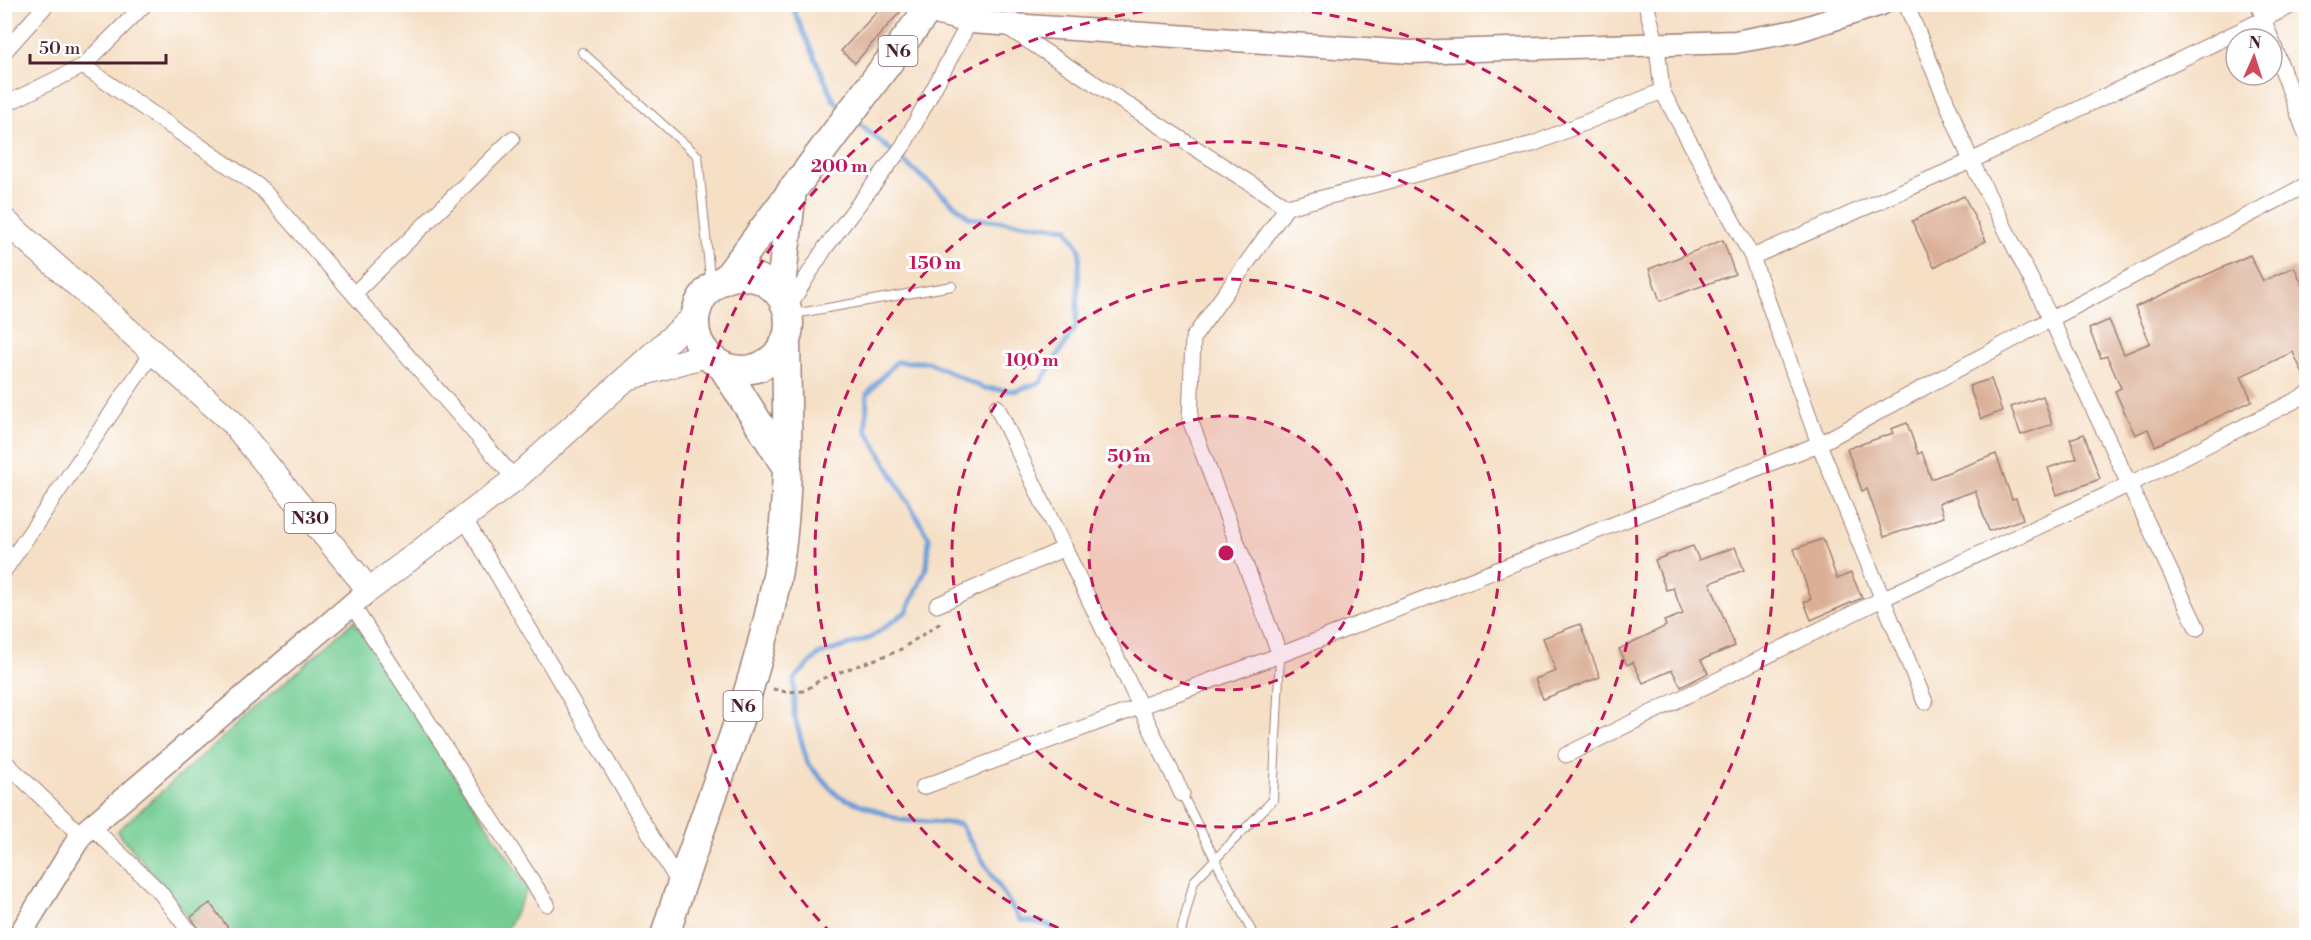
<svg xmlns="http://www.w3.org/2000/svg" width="2311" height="940" font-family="'Libre Bodoni',serif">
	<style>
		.green { fill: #74cd94; stroke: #5f7660; stroke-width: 1.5 }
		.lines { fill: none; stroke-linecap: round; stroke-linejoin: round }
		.stream { stroke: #6c9ed7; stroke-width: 5 }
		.building { fill: #daaf95 }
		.lane-casing { stroke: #a07f78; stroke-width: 10 }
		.street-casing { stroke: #a07f78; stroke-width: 17 }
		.secondary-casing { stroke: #a07f78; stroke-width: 25 }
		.primary-casing { stroke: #a07f78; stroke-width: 26 }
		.highway-casing { stroke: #a07f78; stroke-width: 31 }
		.path { stroke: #a07f78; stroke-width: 3; stroke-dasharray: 4.5 4.5; stroke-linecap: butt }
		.lane { stroke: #fff; stroke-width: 8 }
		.street { stroke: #fff; stroke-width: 15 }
		.secondary { stroke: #fff; stroke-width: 22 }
		.primary { stroke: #fff; stroke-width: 24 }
		.highway { stroke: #fff; stroke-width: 28 }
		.ring { fill: none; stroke: #c2185b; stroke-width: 3; stroke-dasharray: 10 8 }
		.labels { text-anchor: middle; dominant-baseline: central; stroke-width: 6; stroke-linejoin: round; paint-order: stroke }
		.shield { fill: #fff; stroke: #80626b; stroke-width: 1.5 }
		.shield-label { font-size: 18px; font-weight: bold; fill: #4a1f2b }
		.centre { fill: #c2185b; stroke: #fff; stroke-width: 3 }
		.ring-label { font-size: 18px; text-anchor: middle; font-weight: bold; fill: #c2185b; stroke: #fff; stroke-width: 6; stroke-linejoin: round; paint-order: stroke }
	</style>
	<rect width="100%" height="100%" fill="#fff"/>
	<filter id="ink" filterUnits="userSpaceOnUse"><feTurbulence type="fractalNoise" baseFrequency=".0167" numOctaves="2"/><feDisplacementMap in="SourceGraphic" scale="12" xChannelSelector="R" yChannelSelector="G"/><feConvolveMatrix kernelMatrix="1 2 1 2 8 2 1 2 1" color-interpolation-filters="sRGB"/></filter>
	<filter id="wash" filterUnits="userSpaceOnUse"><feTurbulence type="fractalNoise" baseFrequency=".008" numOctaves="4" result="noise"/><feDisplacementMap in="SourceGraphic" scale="24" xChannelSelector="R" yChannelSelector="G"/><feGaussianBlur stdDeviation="1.35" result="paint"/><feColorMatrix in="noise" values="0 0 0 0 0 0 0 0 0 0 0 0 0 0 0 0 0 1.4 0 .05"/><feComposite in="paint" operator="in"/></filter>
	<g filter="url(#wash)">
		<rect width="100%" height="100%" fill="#f5dfc5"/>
		<path class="green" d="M354 621 528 888 504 935H204L117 831Z"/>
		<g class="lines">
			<path class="stream" d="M791 4 834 101 844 110
				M855 120 970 218 1067 228 1080 250 1076 326 1041 382 1015 391 983 388 928 362H896L867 394 866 429 929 538 927 566 907 611 870 638 818 655 794 679V715L808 764 838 796 901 820 960 824 1020 920 1050 925 1055 936"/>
		</g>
		<g id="blocks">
			<path class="building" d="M884 4H907L855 63 841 51Z
				M1964 196 1986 241 1934 267 1912 221Z
				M1723 240 1735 274 1660 301 1649 269Z
				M2250 255 2263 281 2294 267 2307 293V383L2293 352 2241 376 2252 401 2155 446 2148 429 2135 435 2115 391 2121 388 2107 356 2101 358 2089 329 2109 320 2124 354 2150 343 2135 307Z
				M1991 379 2002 411 1981 419 1969 386Z
				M2043 396 2052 424 2021 435 2011 407Z
				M1907 423 1918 454 1922 452 1931 479 1996 454 2012 499 2016 498 2023 519 1989 531 1975 491 1939 503 1944 517 1884 537 1867 489 1862 491 1847 449 1893 433 1891 429Z
				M2084 434 2100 479 2057 495 2048 468 2077 458 2070 439Z
				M1823 539 1837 579 1851 573 1862 598 1811 620 1804 602 1811 599 1794 549Z
				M1693 546 1699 560 1735 547 1744 570 1710 583 1735 646 1701 660 1708 673 1681 687 1672 670 1643 683 1633 662 1627 665 1619 649 1666 626 1664 621 1683 614 1673 588 1666 590 1655 560Z
				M1580 624 1600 677 1543 699 1535 679 1556 671 1543 638Z
				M210 903 234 936H204L191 917Z"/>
		</g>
	</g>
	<g filter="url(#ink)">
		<use href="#blocks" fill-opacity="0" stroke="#a07f78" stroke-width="1.5"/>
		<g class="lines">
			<g class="lane-casing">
				<path id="lane" d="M582 52 698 156 711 287
					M788 315 952 286
					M1182 794 1254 936
					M1180 936 1194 881 1273 800 1280 655"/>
			</g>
			<g class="street-casing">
				<path id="street" d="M1646 4 1657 46 1662 91 1752 257 1819 444 1925 702
					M1906 4 1971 161 2051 319 2197 628
					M2258 4 2271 39
					M1005 26 1287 207 1533 144 1662 91
					M2272 41 2306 135
					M4 52 47 4
					M83 66 145 4
					M4 105 83 66 261 188 515 479
					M1752 257 1971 161 2295 4
					M354 294 512 139
					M787 309 825 248 903 146 979 4
					M997 407 1182 794
					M464 518 680 885
					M4 571 153 352
					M352 605 547 904
					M937 605 1065 548
					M1280 655 1190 420 1193 338 1287 207
					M1566 755 1882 599 2128 485 2306 395
					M4 761 81 835
					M923 787 1280 655 1819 444 2051 319 2306 185
					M91 826 159 891 193 936"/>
			</g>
			<g class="secondary-casing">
				<path id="secondary" d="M928 11 970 22 1410 52 1735 42 1796 31 1881 4
					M19 936 81 835 369 590"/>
			</g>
			<g class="primary-casing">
				<path id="primary" d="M4 220 232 422 369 590 515 479 695 316
					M631 377 706 355"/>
			</g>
			<g class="highway-casing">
				<path id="highway" d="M695 323a47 47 0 1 1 94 0a47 47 0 1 1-94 0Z
					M726 279 932 4
					M780 295 792 190
					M723 367 787 468
					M665 936C701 815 755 700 777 576 791 498 787 418 786 340"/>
			</g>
			<path class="path" d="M773 689 786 692 805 691 821 679 898 651 939 624V622"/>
			<use href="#lane" class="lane"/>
			<use href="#street" class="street"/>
			<use href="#secondary" class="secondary"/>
			<use href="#primary" class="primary"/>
			<use href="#highway" class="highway"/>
		</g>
	</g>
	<circle cx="1226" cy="553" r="137" fill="#c2185b" fill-opacity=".12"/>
	<g class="ring">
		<circle cx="1226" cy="553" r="137"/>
		<circle cx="1226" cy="553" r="274"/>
		<path d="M1075 935A411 411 0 1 1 1377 935"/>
		<path d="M832 934A548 548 0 1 1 1620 934"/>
	</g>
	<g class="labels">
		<g class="shield">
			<rect x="878.5" y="36" width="39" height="30" rx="4.5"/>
			<rect x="284.5" y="503" width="51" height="30" rx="4.5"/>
			<rect x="723.5" y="691" width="39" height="30" rx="4.5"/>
		</g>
		<g class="shield-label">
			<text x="898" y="51">N6</text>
			<text x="310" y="518">N30</text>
			<text x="743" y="706">N6</text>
		</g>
	</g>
	<circle cx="1226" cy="553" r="9" class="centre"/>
	<g class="ring-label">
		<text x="839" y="172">200 m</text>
		<text x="935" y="269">150 m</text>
		<text x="1032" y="366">100 m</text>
		<text x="1129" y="462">50 m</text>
	</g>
	<rect width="2311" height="940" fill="none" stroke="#fff" stroke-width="24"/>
	<g transform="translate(2254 57) rotate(3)"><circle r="28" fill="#ffffff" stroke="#b7a5aa" stroke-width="1.5"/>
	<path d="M0-4.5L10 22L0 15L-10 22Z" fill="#d1495b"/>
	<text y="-9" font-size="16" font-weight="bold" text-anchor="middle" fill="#4a1f2b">N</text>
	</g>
	<path d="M30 54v9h136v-9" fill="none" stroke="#4a1f2b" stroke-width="3"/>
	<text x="39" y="54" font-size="18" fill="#4a1f2b" stroke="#ffffff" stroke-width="4.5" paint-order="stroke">50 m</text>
</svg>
